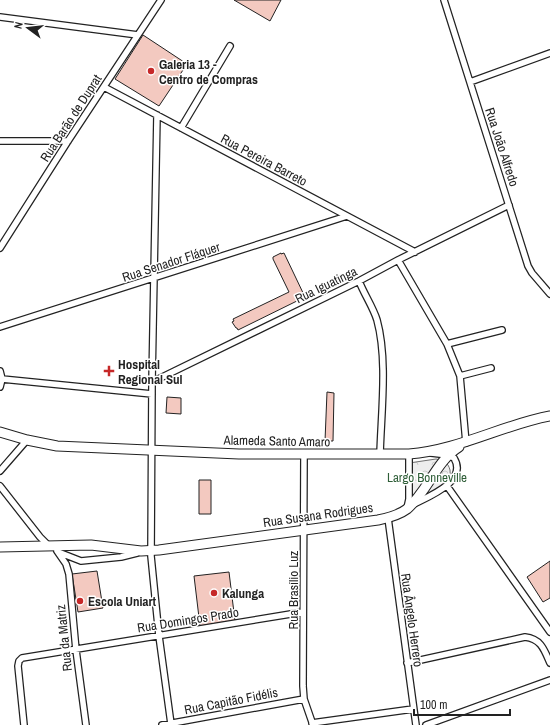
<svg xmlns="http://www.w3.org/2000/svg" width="550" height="725" font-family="'Archivo Narrow',sans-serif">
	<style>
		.forest { fill: url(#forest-crowns); stroke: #6f6f6f }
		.building { fill: #f3c9c0; stroke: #222 }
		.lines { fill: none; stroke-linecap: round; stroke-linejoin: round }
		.minor-casing { stroke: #222; stroke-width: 8 }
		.primary-casing { stroke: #222; stroke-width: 11 }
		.minor { stroke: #fff; stroke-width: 5.5 }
		.primary { stroke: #fff; stroke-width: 9 }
		.poi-dot { fill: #c62828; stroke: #fff; stroke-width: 1.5 }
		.labels { text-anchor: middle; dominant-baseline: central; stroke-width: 3; stroke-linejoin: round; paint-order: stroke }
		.poi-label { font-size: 13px; font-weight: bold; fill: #222; stroke: #fff; text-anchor: start }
		.street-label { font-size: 13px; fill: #222; stroke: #fff }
		.park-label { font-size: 13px; fill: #2f5e38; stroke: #fff }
	</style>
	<defs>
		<pattern id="forest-crowns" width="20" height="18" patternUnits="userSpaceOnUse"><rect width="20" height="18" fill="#eee"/><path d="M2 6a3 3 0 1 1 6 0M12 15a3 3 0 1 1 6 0" fill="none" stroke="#ccc"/></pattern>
	</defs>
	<rect width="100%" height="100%" fill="#fff"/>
	<path class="forest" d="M436 459C443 460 448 462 450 470 453 488 424 498 411 505L409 463Z"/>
	<path class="building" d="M234 0H281L270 21Z
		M143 35 187 64 159 106 115 79Z
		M281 253V254L284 253 305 297 238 330 237 328H236L232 322 234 321 233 319 289 292 273 259V257Z
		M327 392 334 393 333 441H325Z
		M167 397 181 398V414L166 413Z
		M199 480H211V514H199Z
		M550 561V598L543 602 527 577Z
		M97 571 103 608 78 612 72 574Z
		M229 572 235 621 200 626 194 576Z"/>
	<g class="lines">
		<g class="minor-casing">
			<path id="minor" d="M444 0 528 266 532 273 550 294
				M0 17 138 35
				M470 82 550 53
				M104 87 415 252
				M157 115 152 382 151 556 159 636 171 724
				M181 128 230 46
				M0 141H68
				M0 248 68 141 161 0
				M398 260 447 344 460 376 466 443
				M359 281C364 294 373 307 377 320 388 360 381 414 380 455
				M0 327 347 216
				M447 344 502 330
				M0 371 2 379 0 387
				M460 376 491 368
				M2 379 152 394
				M152 382 359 281 398 260 509 205
				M304 454 303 686 304 699 313 725
				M0 471 27 440
				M0 486 40 537 49 546
				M447 486 550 632
				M414 504C430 496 468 481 454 458L448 455 431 453
				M407 508 409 499V454
				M388 518 416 725
				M57 551 66 564 69 574 76 650 86 725
				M58 552 81 561 121 557 137 553
				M407 663 525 637C541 639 544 649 550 663
				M312 723 413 709
				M24 725 18 666 19 661 22 658 303 612
				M162 725 304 699
				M426 725 550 680"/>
		</g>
		<g class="primary-casing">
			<path id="primary" d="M0 432 27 440 57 446 239 454H409C459 450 502 425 550 416
				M0 547 91 545 141 551 159 550 378 520C388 518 399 515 407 509 428 491 436 461 459 447"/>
		</g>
		<use href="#minor" class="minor"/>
		<use href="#primary" class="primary"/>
	</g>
	<g class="poi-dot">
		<circle cx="151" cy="71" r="4"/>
		<path d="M107 365h4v4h4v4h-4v4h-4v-4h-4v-4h4z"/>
		<circle cx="214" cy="593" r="4"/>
		<circle cx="80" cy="601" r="4"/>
	</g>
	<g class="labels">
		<g class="poi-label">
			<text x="159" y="64">Galeria 13 -<tspan x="159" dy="15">Centro de Compras</tspan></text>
			<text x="118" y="364">Hospital<tspan x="118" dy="15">Regional Sul</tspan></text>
			<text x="222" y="593">Kalunga</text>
			<text x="88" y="601">Escola Uniart</text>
		</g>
		<g class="street-label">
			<text transform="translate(71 118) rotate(-57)">Rua Barão de Duprat</text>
			<text transform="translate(502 147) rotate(72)">Rua João Alfredo</text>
			<text transform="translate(264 160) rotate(28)">Rua Pereira Barreto</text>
			<text transform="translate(171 262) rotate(-18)">Rua Senador Fláquer</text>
			<text transform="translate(326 285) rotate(-26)">Rua Iguatinga</text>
			<text transform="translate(277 441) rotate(1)">Alameda Santo Amaro</text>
			<text transform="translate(318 515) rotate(-8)">Rua Susana Rodrigues</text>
			<text transform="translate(293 590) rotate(-90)">Rua Brasílio Luz</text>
			<text transform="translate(188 620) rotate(-9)">Rua Domingos Prado</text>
			<text transform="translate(412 620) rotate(82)">Rua Ângelo Herrero</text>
			<text transform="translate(64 638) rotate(-96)">Rua da Matriz</text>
			<text transform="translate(231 701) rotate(-11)">Rua Capitão Fidélis</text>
		</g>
		<g class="park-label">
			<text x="427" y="477">Largo Bonneville</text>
		</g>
	</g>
	<g transform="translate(28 28) rotate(285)" stroke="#ffffff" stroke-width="3" paint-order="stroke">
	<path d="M0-3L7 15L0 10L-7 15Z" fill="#222222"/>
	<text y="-6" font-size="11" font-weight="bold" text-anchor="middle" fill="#222222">N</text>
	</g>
	<path d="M414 709v6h96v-6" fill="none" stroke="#222222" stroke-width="2"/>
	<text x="420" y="709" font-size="12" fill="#222222" stroke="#ffffff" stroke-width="3" paint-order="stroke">100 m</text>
</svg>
